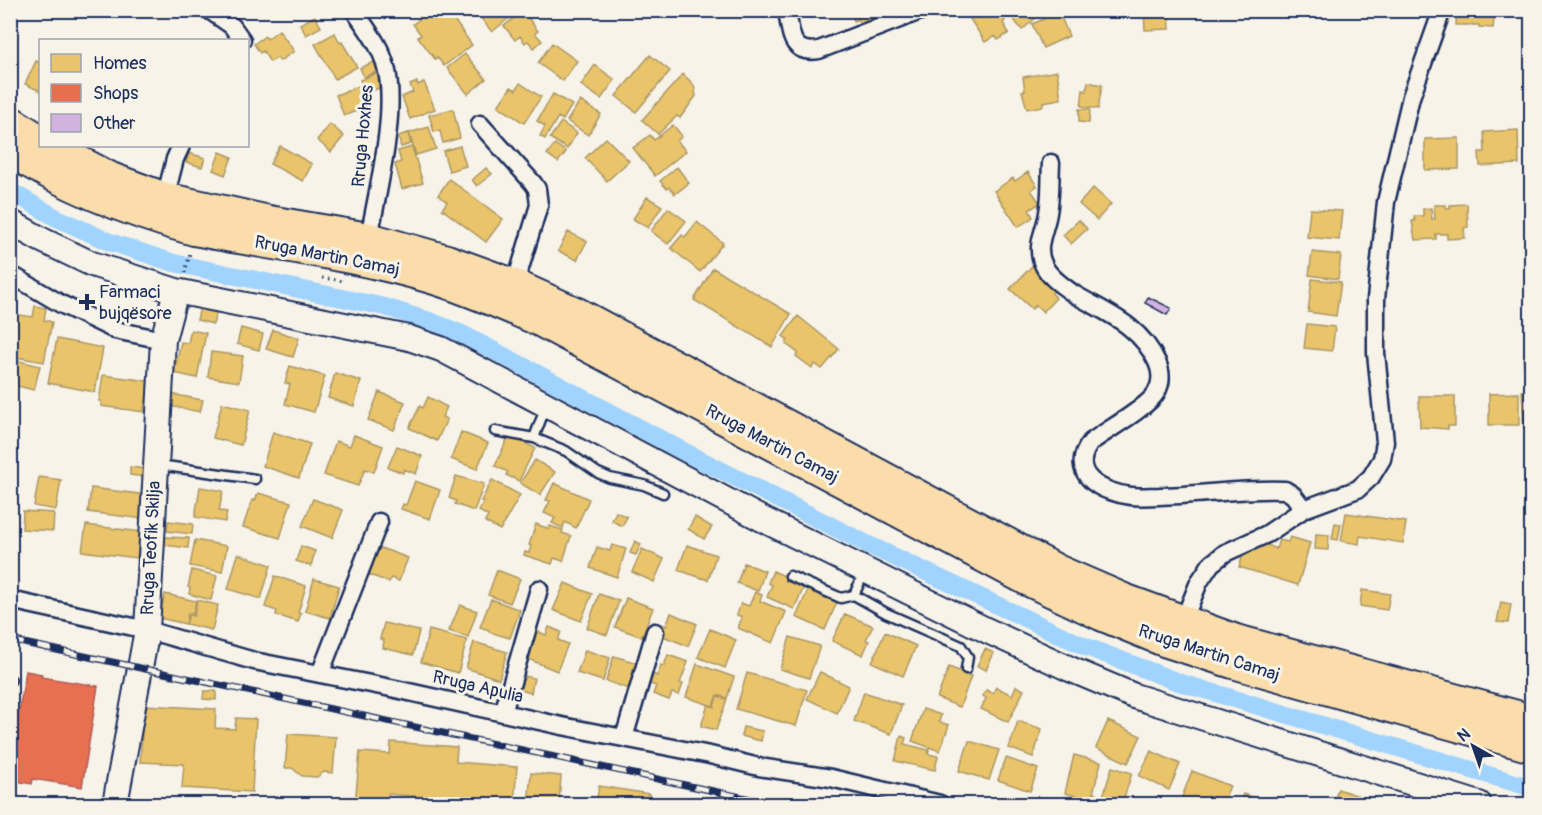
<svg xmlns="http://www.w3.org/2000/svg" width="1542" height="815" font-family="Pangolin,sans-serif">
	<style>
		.homes { fill: #e9c46a; stroke: #ab9766; stroke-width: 1.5 }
		.shops { fill: #e76f51; stroke: #aa5c55; stroke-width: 1.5 }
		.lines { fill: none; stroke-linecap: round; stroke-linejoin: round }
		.canal { stroke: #a0d3fd; stroke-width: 18 }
		.building { fill: #d2b2de; stroke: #1b2f5e; stroke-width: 1.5 }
		.lane-casing { stroke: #1b2f5e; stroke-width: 13 }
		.street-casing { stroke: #1b2f5e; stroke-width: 21 }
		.secondary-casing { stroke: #1b2f5e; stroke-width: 28 }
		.highway-casing { stroke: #1b2f5e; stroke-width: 34 }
		.path { stroke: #1b2f5e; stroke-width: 3; stroke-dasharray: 1.5 4.5; stroke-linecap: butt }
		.lane { stroke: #f7f3e8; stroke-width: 8 }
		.street { stroke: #f7f3e8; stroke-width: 16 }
		.secondary { stroke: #f7f3e8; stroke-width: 24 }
		.highway { stroke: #faddab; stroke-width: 30 }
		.rail-casing { stroke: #1b2f5e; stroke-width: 7 }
		.rail { stroke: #f7f3e8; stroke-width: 4.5; stroke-dasharray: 14; stroke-linecap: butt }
		.poi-dot { fill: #1b2f5e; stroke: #f7f3e8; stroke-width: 2 }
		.labels { text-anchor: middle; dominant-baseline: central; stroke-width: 6; stroke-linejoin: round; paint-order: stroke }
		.street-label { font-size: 18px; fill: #1b2f5e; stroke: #f7f3e8 }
		.poi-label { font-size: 18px; fill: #1b2f5e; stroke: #f7f3e8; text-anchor: start }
	</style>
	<rect width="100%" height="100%" fill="#f7f3e8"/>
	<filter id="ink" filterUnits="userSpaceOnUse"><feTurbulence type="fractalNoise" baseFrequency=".0167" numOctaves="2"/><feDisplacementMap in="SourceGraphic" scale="12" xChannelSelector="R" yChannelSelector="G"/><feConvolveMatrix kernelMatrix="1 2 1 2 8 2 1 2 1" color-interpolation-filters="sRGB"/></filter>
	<g filter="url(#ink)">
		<path class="homes" d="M432 10H447L472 45 444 66 437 57 435 59 418 37 421 35 413 24Z
			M503 10 509 18 492 32 475 11Z
			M851 10H884L888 21 862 30 858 19 854 21Z
			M989 10H998L1005 21 1003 23 1009 33 998 40 995 36 985 42 970 19Z
			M1006 10H1045L1022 30Z
			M1053 10H1058L1069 36 1043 48 1032 24 1044 19 1042 15Z
			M1144 10H1169L1170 29 1145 30Z
			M1457 10H1495L1493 28 1479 27V25H1456Z
			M523 11 538 31 535 33 542 41 534 48 528 41 525 43 520 36 515 40 504 26Z
			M315 16 321 27 306 35 300 24Z
			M279 30 294 51 280 61 277 58 270 62 263 51 260 53 254 44 265 36 267 39Z
			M335 33 340 43 342 42 357 67 335 79 315 44Z
			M552 43 577 61 563 81 538 63Z
			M465 54 486 79 468 94 447 68Z
			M650 55 670 71 636 112 616 96Z
			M36 61 40 63V91L25 84Z
			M376 61 380 70 364 77 360 68Z
			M595 65 615 80 601 99 581 85Z
			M1057 71 1061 99 1043 102V106L1027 109 1022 91H1025L1023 77Z
			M377 73 382 87 366 93 360 80Z
			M683 74 694 85 696 96 680 118 677 116 658 134 642 120Z
			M417 82 418 85 424 82 435 109 410 119 402 97 413 92 410 85Z
			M1088 82 1102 85 1098 109 1081 106 1083 90 1086 91Z
			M520 83 541 97 524 123 498 106 511 87 516 90Z
			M362 85 370 105 344 116 336 95Z
			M553 94 572 105 563 120 558 117 545 139 540 136 545 126 537 121Z
			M580 101 601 114 588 135 567 121Z
			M453 109 460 138 443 143 440 131 434 132 429 115Z
			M1079 109H1090L1089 123 1079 122Z
			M561 122 577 133 567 149 550 138Z
			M330 124 344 136 331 152 317 140Z
			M673 125 682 136 677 141 686 151 655 176 633 148 650 135 654 140Z
			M429 127 436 149 416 155 409 133Z
			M1518 130 1519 164 1480 166 1479 152H1485L1484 132Z
			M408 133 411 144 401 147 398 136Z
			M606 138 629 161 607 181 585 158Z
			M1459 138V169L1425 170V139Z
			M555 144 566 152 558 162 547 154Z
			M280 146 312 164 303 181 270 164Z
			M460 146 466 166 449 171 443 151Z
			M412 147 423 183 402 189 395 164 401 162 398 151Z
			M220 152 232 157 225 175 213 170Z
			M189 153 205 158 202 167 186 162Z
			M677 167 689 183 675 194 669 187 667 189 660 181Z
			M486 168 492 174 477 186 472 180Z
			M1028 172 1037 186 1031 190 1040 203 1029 210 1033 217 1018 227 994 191 1013 178 1015 181Z
			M449 179 503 219 486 242 442 209 447 202 438 195Z
			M1093 188 1111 204 1097 220 1079 204Z
			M647 197 662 206 648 228 633 219Z
			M1467 204 1468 227 1464 228 1465 238 1447 239V234H1436V239L1415 240 1412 221H1415L1414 216H1423V209L1431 208 1432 219H1435L1434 205H1446V208H1450V205Z
			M668 208 686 221 668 244 651 231Z
			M1310 209 1342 211 1339 240 1307 237Z
			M1079 220 1087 229 1071 244 1063 235Z
			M697 222 723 243 700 272 671 248 682 235 685 237Z
			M568 232 587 241 577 260 558 251Z
			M1312 252 1341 255 1338 279 1309 275Z
			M1033 265 1057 289 1052 293 1056 298 1043 312 1036 305 1032 309 1010 289Z
			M713 268 791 314 772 347 694 300Z
			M1312 279 1341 282 1336 316 1308 312Z
			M35 306 46 308 44 320 52 322 44 362 10 356V335L14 314 33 317Z
			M200 307 217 311 213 324 197 320Z
			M798 316 839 349 822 369 815 364 812 368 796 356 798 353 786 344 788 340 783 336Z
			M1307 324 1335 327 1332 351 1304 348Z
			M241 328 263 334 259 350 237 344Z
			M191 330 206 333 197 378 174 373 181 342 188 343Z
			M273 330 299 338 293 357 266 349Z
			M57 339 103 348 95 392 48 383Z
			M211 352 243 356 239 382 208 377Z
			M1528 356H1532V387H1527L1523 359 1529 358Z
			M15 360 40 366 34 390 10 384Z
			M290 366 325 376 314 412 285 404 290 384 285 383Z
			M335 373 361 381 354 406 328 398Z
			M103 375 148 381 147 385 151 391 149 402 144 407V412L101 406V401H99Z
			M1522 391H1532V428H1524Z
			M379 392 405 402 394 430 368 420Z
			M1519 393V425H1489V394Z
			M171 394 203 400 200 412 169 406Z
			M1419 396H1455V426H1448V429L1420 427Z
			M428 397 447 407 442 417 447 419 437 441 409 428 420 406 423 408Z
			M222 403 250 410 241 445 213 438Z
			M273 432 310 444 299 478 263 466Z
			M461 432 488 443 477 469 451 459Z
			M354 435 383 446 374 472 365 469 358 486 324 475 336 441 350 446Z
			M509 435 535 448 519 481 506 475 508 472 495 466Z
			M397 446 422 456 416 474 404 469 403 473 388 467Z
			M535 460 555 472 540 495 520 483Z
			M130 467 146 469 145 477 130 475Z
			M456 476 484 484 474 511 455 504 456 501 449 498Z
			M39 477 61 480 56 510 34 506Z
			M492 480 520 495 500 530 485 522 488 516 479 511 484 502 481 501Z
			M415 481 440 490 430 519 401 509 403 504 406 505Z
			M554 483 589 499 576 528 565 522 563 528 552 523 555 518 544 513 550 501 546 500Z
			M200 487 223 491 219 511 227 512 225 522 195 517Z
			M91 488 147 495 144 519 88 512Z
			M258 493 291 502 280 538 243 527 252 500 255 501Z
			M313 499 343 510 332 538 302 526Z
			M23 511 54 513 53 531 22 529Z
			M616 512 627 517 622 526 612 521Z
			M1346 513 1406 522 1403 543 1360 536 1359 544 1341 541Z
			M695 517 712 527 704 539 688 529Z
			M168 521 193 524 192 534 167 531Z
			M1335 523 1341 524 1338 540 1332 539Z
			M536 524 549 529 550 526 563 530 562 533 571 536 563 561 554 558 552 564 524 555 525 552 529 553 531 546 529 545Z
			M86 525 141 532 137 558 82 551Z
			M1316 534 1329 535 1328 550 1315 549Z
			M165 537 189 538 188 548 164 545Z
			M1290 537 1310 543 1298 585 1239 567 1244 552 1260 541 1276 549 1279 540 1288 542Z
			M195 540 227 546 222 572 190 566Z
			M635 541 641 544 636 555 630 553Z
			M612 545 626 549 617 577 590 568 597 547 610 551Z
			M687 545 716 555 708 580 678 570Z
			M301 546 315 551 311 566 296 561Z
			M378 547 408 558 399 581 391 578 389 582 367 574Z
			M642 549 664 559 654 582 632 572Z
			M238 554 271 565 261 599 228 589Z
			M744 563 765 571 758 591 737 583Z
			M192 570 217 576 211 600 189 594 190 588 188 587Z
			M497 570 520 579 510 603 488 595Z
			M773 571 805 585 794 609 767 597 772 585 768 583Z
			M275 576 306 586 298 613H301L298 622 276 615 277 611 265 607Z
			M314 579 339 586 330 618 305 611Z
			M565 583 592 594 581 621 553 610Z
			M808 590 837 602 825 630 796 617Z
			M1362 590 1390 594 1387 610 1360 606Z
			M755 592 762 595 760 601 786 612 773 643 738 628 742 617 737 615 741 603 749 606Z
			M165 594 196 601 193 614 188 613 186 624 159 618Z
			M599 594 619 601 607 635 587 628Z
			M626 598 653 608 642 637 615 627Z
			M491 599 520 610 510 638 489 632V630L480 627Z
			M197 600 218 605 212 630 186 624 189 615 194 616Z
			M1501 602 1511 604 1508 623 1497 622Z
			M460 605 477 611 468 637 449 631Z
			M671 613 697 624 688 646 658 634 662 624 666 626Z
			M845 614 873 626 866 640 869 641 863 655 832 641Z
			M384 623 419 631 413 655 383 648 384 640 380 639Z
			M549 627 561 632 558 640 568 644 557 671 526 658 537 631 546 635Z
			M710 629 736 640 725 668 698 657Z
			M429 630 467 640 458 673 421 662Z
			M885 632 916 646 903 676 872 662Z
			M790 637 820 646 809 678 780 669Z
			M474 642 507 652 499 679 466 668Z
			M985 649 994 653 986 670 977 666Z
			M585 650 610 658 603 681 577 673Z
			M668 655 688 662 680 683 683 684 679 695 672 693 669 700 653 694 656 686 650 684 653 674 657 676 661 665 664 666Z
			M614 656 637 663 629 689 606 681Z
			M697 664 734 677 727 698 717 695 713 706 686 697Z
			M949 667 971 676 960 707 937 698Z
			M820 672 849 686 837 713 807 699Z
			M747 673 807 690 796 726 736 709Z
			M524 676 534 678 531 693 520 690Z
			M1016 686 1024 690 1008 722 981 709 986 698 983 696 986 690 993 693 996 687 1012 695Z
			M204 691H216V700L203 699Z
			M864 692 902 705 891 734 854 721Z
			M717 696 727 699 716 730 701 726 708 705 714 707Z
			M144 705 216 709 215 728 235 729 236 718 256 719 252 792 182 788 184 764 140 762Z
			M923 709 941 715 939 722 949 725 940 751 912 741Z
			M1018 721 1042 729 1033 757 1009 748Z
			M1108 721 1141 736 1128 763 1096 748Z
			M743 727 763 731 761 741 741 736Z
			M288 734 336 737 333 773 324 772 317 777 302 776 292 768H285Z
			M901 736 906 738 904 744 929 750 928 754 938 756 935 770 895 761Z
			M969 741 999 750 989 780 959 771Z
			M391 742 457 747 456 762 517 767 514 804H446L447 799 388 794 387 804H355L360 752 390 754Z
			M1151 751 1180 764 1169 790 1139 776Z
			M1074 755 1101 762 1093 793 1096 794 1093 804H1081L1083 798 1065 793Z
			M1006 758 1038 769 1030 791 998 780Z
			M1112 767 1132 773 1122 804 1101 803Z
			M1192 771 1230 786 1222 804H1199L1182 797Z
			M531 773 561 776 559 804H528Z
			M599 786 650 794 648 804H596Z
			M1338 789 1368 799 1367 804H1333Z
			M1243 794 1272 803V804H1240Z
			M700 799 730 804H699Z"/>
		<path class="shops" d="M26 671 42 674 41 677 98 686 82 787 33 779 32 784 10 780V761Z"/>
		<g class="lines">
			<path class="canal" d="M10 191 55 217 107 241 174 263 385 307 430 321 460 333 506 357 685 452 871 546 1084 646 1178 682 1532 788"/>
		</g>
		<path class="building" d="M1148 297 1171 308 1167 315 1145 303Z"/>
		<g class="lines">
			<g class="lane-casing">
				<path id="lane" d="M495 431 534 438 566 451 598 473 610 478 644 485 663 493
					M534 438 546 406
					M159 465 255 479
					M790 576 841 598 854 595 886 613 961 646 968 657 966 669
					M854 595 865 571
					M10 680H11"/>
			</g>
			<g class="street-casing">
				<path id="street" d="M209 10 232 26 242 40
					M354 10C366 28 381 46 386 67 398 111 377 193 369 238
					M787 10C791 33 790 55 819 50L923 10
					M480 124 533 183 537 189 539 205 515 285
					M1051 163C1050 180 1051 197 1048 213 1045 232 1034 247 1044 266 1050 278 1064 287 1074 294 1108 314 1140 325 1157 362 1162 373 1162 383 1156 393 1147 408 1107 430 1091 442 1066 474 1102 493 1131 496 1140 497 1150 496 1159 496 1201 495 1244 488 1285 490L1293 495 1304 509
					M165 198 175 159 181 146
					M10 274 61 304 115 330 163 340
					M10 600 147 630 254 661 391 688 562 726 710 755 759 767 831 778 940 804
					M1183 622 1199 582 1211 564 1225 553 1267 534 1304 509 1358 489 1371 477 1382 459 1385 442 1376 353V299L1386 202 1411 97 1442 10
					M320 674 379 522
					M503 713 539 589
					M624 738 655 632"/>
			</g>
			<g class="secondary-casing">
				<path id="secondary" d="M10 222 42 240 92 264 176 291 409 338 441 349 760 518 988 631 1070 669 1134 696 1479 804
					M115 804 147 630 163 340 176 291"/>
			</g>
			<g class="highway-casing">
				<path id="highway" d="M10 121 40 140
					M50 146 111 178 165 198 269 221 369 238 447 260 515 285 577 313 1057 570 1124 599 1236 640 1532 720
					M10 151C67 187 130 212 194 230 273 245 354 255 431 278 468 289 503 305 538 320L1029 581 1101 615 1164 641 1233 663 1532 747"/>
			</g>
			<path class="path" d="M185 273 190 253
				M322 278 344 281"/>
			<use href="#lane" class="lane"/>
			<use href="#street" class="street"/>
			<use href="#secondary" class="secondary"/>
			<use href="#highway" class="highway"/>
			<g class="rail-casing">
				<path id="rail" d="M10 640 774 804"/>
			</g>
			<use href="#rail" class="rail"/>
		</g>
	</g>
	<path class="poi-dot" d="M84 293h6v6h6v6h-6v6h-6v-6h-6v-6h6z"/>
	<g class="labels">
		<g class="street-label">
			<text transform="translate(363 136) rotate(-85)">Rruga Hoxhes</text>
			<text transform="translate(327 256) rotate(11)">Rruga Martin Camaj</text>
			<text transform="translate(772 444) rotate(28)">Rruga Martin Camaj</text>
			<text transform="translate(151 548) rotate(-87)">Rruga Teofik Skilja</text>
			<text transform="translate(1209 653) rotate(18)">Rruga Martin Camaj</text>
			<text transform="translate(478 687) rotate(13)">Rruga Apulia</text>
		</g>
		<g class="poi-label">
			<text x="99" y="292">Farmaci<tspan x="99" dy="21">bujqësore</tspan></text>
		</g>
	</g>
	<rect width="1542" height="815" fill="none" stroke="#f7f3e8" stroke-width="36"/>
	<rect x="18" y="18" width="1506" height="779" fill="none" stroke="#1b2f5e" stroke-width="2" filter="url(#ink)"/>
	<rect x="39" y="39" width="210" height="108" fill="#f7f3e8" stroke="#9fa5b1" stroke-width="1.5"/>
	<rect x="51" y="54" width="30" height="18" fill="#e9c46a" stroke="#9fa5b1" stroke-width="1.5"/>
	<text x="93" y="69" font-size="18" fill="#1b2f5e">Homes</text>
	<rect x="51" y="84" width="30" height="18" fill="#e76f51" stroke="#9fa5b1" stroke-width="1.5"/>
	<text x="93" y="99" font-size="18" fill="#1b2f5e">Shops</text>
	<rect x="51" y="114" width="30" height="18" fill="#d2b2de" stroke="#9fa5b1" stroke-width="1.5"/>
	<text x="93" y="129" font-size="18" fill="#1b2f5e">Other</text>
	<g transform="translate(1473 746) rotate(320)" stroke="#f7f3e8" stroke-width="4.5" paint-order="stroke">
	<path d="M0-4.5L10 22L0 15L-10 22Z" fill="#1b2f5e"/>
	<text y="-9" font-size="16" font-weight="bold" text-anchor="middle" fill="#1b2f5e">N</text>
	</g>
</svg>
